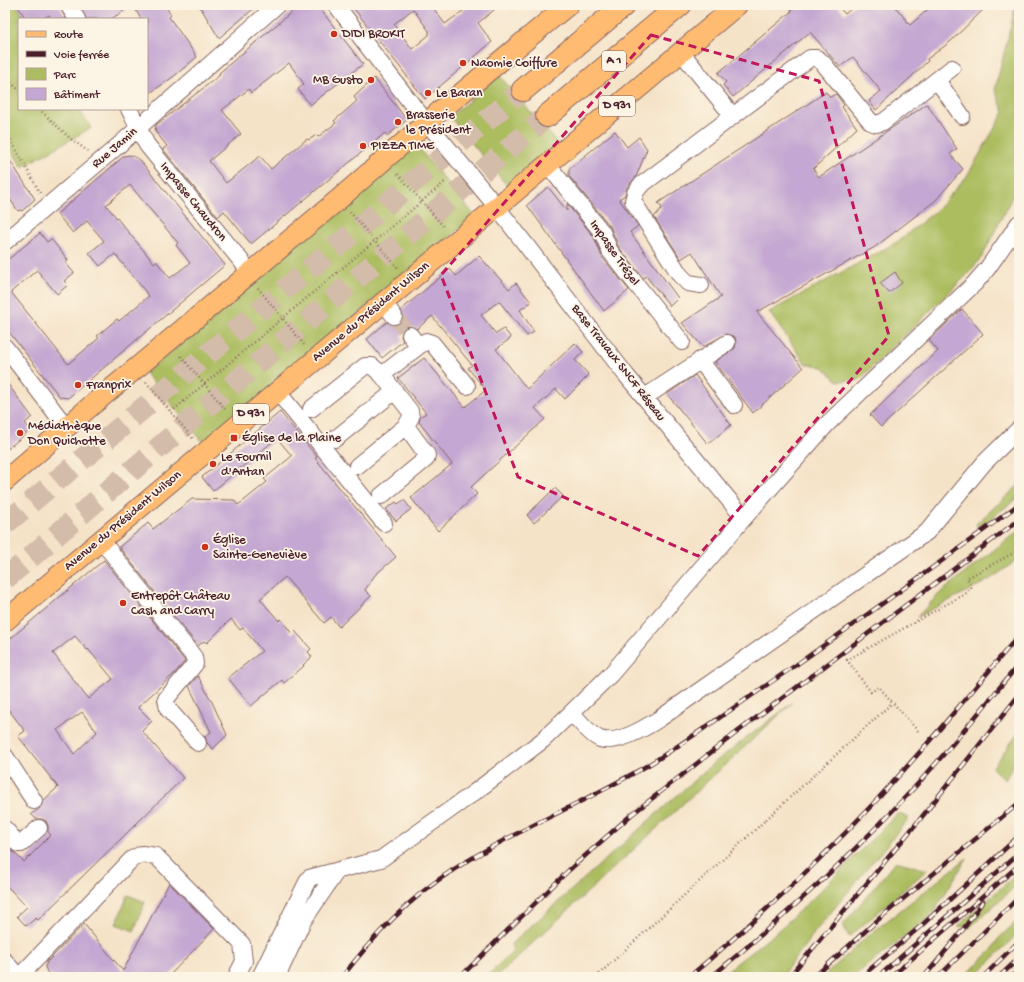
<svg xmlns="http://www.w3.org/2000/svg" width="1024" height="982" font-family="'Gochi Hand',sans-serif">
	<style>
		.green { fill: #acbd61; stroke: #7b6e46 }
		.building { fill: #c4a7d2; fill-rule: evenodd }
		.lines { fill: none; stroke-linecap: round; stroke-linejoin: round }
		.minor-tunnel { stroke: #d3bca9; stroke-width: 16; stroke-dasharray: 16 8; stroke-linecap: butt }
		.highway-tunnel { stroke: #d3bca9; stroke-width: 22; stroke-dasharray: 22 11; stroke-linecap: butt }
		.minor-casing { stroke: #866462; stroke-width: 18 }
		.major-casing { stroke: #866462; stroke-width: 22 }
		.highway-casing { stroke: #866462; stroke-width: 24 }
		.path { stroke: #866462; stroke-width: 2.5; stroke-dasharray: 1 3; stroke-linecap: butt }
		.minor { stroke: #fff; stroke-width: 16 }
		.major { stroke: #ffbb71; stroke-width: 20 }
		.highway { stroke: #ffbb71; stroke-width: 22 }
		.rail-casing { stroke: #4a1f2b; stroke-width: 4.5 }
		.rail { stroke: #fcf5e5; stroke-width: 3; stroke-dasharray: 9; stroke-linecap: butt }
		.marked { fill: none; stroke: #c2185b; stroke-width: 3; stroke-dasharray: 8 5; stroke-linejoin: round }
		.poi-dot { fill: #c8321e; stroke: #fcf5e5; stroke-width: 1.5 }
		.labels { text-anchor: middle; dominant-baseline: central; stroke-width: 3.5; stroke-linejoin: round; paint-order: stroke }
		.shield { fill: #fcf5e5; stroke: #7f5f63; stroke-width: 1 }
		.shield-label { font-size: 12px; font-weight: bold; fill: #4a1f2b }
		.poi-label { font-size: 13px; fill: #4a1f2b; stroke: #fcf5e5; text-anchor: start }
		.street-label { font-size: 13px; fill: #4a1f2b; stroke: #fcf5e5 }
	</style>
	<rect width="100%" height="100%" fill="#fcf5e5"/>
	<filter id="ink" filterUnits="userSpaceOnUse"><feTurbulence type="fractalNoise" baseFrequency=".025" numOctaves="2"/><feDisplacementMap in="SourceGraphic" scale="8" xChannelSelector="R" yChannelSelector="G"/><feConvolveMatrix kernelMatrix="1 2 1 2 8 2 1 2 1" color-interpolation-filters="sRGB"/></filter>
	<filter id="wash" filterUnits="userSpaceOnUse"><feTurbulence type="fractalNoise" baseFrequency=".012" numOctaves="4" result="noise"/><feDisplacementMap in="SourceGraphic" scale="16" xChannelSelector="R" yChannelSelector="G"/><feGaussianBlur stdDeviation="0.9" result="paint"/><feColorMatrix in="noise" values="0 0 0 0 0 0 0 0 0 0 0 0 0 0 0 0 0 1.4 0 .05"/><feComposite in="paint" operator="in"/></filter>
	<g filter="url(#wash)">
		<rect width="100%" height="100%" fill="#f5e3c8"/>
		<path class="green" d="M5 5H17L25 19H19V109H79L91 128 22 167 6 141H5Z
			M1016 5H1019V183L982 257 966 276 859 380 838 381 823 367 806 364 769 312 897 242 937 210 967 176 1004 112 995 90Z
			M499 75 559 145 509 188 450 117Z
			M416 145 475 216 204 443 145 373Z
			M1019 485V497L978 528 976 524Z
			M1019 530V559L989 580 917 617 940 593Z
			M792 703 496 977H486L513 951 511 944 710 766Z
			M1019 732V755L1005 780 992 768Z
			M898 813 909 818 818 928 781 977H719L773 935 810 901Z
			M967 858 932 915 853 977H823L869 935Z
			M896 861 927 870 849 937 843 925Z
			M1019 872V883L969 928 958 926Z
			M128 895 145 902 134 931 116 924Z
			M1019 919V932L975 977H964L992 950 998 939Z"/>
		<g id="blocks">
			<path class="building" d="M17 5H59L66 19H52L49 15 42 19H26Z
				M79 5H133L111 19H86Z
				M133 5H165L171 15 169 17 197 57 173 77 147 95V19H141Z
				M199 5H258L219 38Z
				M300 5H317L363 64 310 105 298 89 304 84 289 63 251 93 249 89 222 110 241 134 209 161 226 183 260 156 271 169 307 139 309 140 316 135 318 137 336 123 334 121 357 101 354 97 374 78 407 120 387 136 385 133 251 244 224 211 218 217 163 149 167 146 155 131 156 125 220 75 219 73Z
				M351 5H431L445 24 471 5H500L478 23 492 42 425 99ZM413 9 429 31V35L412 49 394 24Z
				M787 5H837L845 14 855 5H894L910 25 933 5H988L950 42 927 59 928 61 876 110 869 101 881 91 853 57 840 67 810 32 733 97 723 85 726 82 718 73 792 11Z
				M826 92 830 97 836 94 844 105 842 107 857 128 813 169 819 177 927 104 957 149 950 154 963 169 935 201 875 247 757 312 803 368 753 413 715 362 735 348 736 343 735 337 726 334 703 347 682 323 721 297 692 252 681 259 654 217 662 208 658 203Z
				M615 131 627 147 639 137 647 149 636 177 627 187 625 195 619 199 638 226 630 232 678 298 670 306 646 276 643 278 618 246 610 226 569 176V169Z
				M5 153 35 199 22 211 20 210 18 211 5 192Z
				M130 155 139 159 225 265 68 398 60 397 5 327V262L40 233 47 242 51 239 68 260 65 262 74 273 64 281 68 285 57 294 37 270 11 292 68 364 99 338 97 336 117 319 119 321 149 296 115 254 100 266 89 253 104 241 87 221 73 233 57 214 124 156ZM130 185 178 243 176 245 190 263 170 278 156 261 154 263 106 205Z
				M548 187 567 211V204L594 237 602 257 629 290 604 311 527 205Z
				M479 256 509 289 516 283 531 302 520 310 534 332 527 336 499 301 481 315 496 334 504 329 511 338 496 349 527 389 575 343 583 352 575 360 589 375 565 399 556 389 535 408 545 419 471 487 477 494 438 531 411 498 452 464 419 422 420 417 426 413 398 378 424 358 465 407 486 390 468 368 472 365 432 316 417 329 409 326 404 328 401 336 403 341 382 358 367 339 387 322 395 325 400 324 403 319 401 310 450 269 456 276Z
				M895 272 902 283 889 293 880 283Z
				M962 309 983 334 881 427 870 415 938 351 929 340Z
				M695 375 731 425 708 444 667 394Z
				M5 380 32 417 25 423 30 430 5 451Z
				M280 412 317 457 315 458 396 557 375 575 365 590 371 596 339 627 331 617 324 623 285 577 260 599 279 621 281 619 292 634 295 631 311 649 308 652 312 657 303 665 304 666 284 683 282 680 251 706 228 678 262 651 243 628 240 630 231 619 207 643 204 641 198 646 119 547 148 523 153 529 192 499 234 500 238 505 246 499 267 482 264 479 292 456 277 438 213 491 202 477Z
				M555 488 563 496 534 523 527 515Z
				M404 500 411 509 396 521 386 509 396 502 398 504Z
				M104 560 185 661 174 674 138 707 152 721 142 731 183 778 38 920 36 918 26 926 17 916 27 907 5 884V844L24 862 51 835 48 832V826L46 821 42 819H36L31 814 39 809 43 801 58 787 18 736 25 731 5 705V643ZM75 636 87 650 88 649 113 679 88 699 53 653ZM82 712 97 732 74 754 57 730Z
				M198 676 212 702 227 735 213 749 207 743 205 737 211 732 189 686Z
				M169 883 214 929 168 977H52L47 972 45 967 47 962 84 924 123 971Z"/>
		</g>
	</g>
	<g filter="url(#ink)">
		<use href="#blocks" fill-opacity="0" stroke="#866462" stroke-width="1"/>
		<g class="lines">
			<path class="minor-tunnel" d="M394 316 410 335"/>
			<path class="highway-tunnel" d="M5 524 523 90
				M5 579 547 116"/>
			<g class="minor-casing">
				<path id="minor" d="M68 5 77 19
					M336 5 414 107 496 206 626 375 744 518
					M681 52 732 115
					M937 80 962 116
					M129 109 147 145 251 273
					M547 164 602 232 610 251 682 342
					M5 242 119 145 277 5
					M701 285 688 283 680 275 633 201 635 193 640 186 810 58H817L823 63 871 122 876 124 883 122 952 68
					M383 302 394 316
					M410 335 419 346 426 341 432 343 467 386
					M5 347 67 428
					M700 360 734 405
					M277 391 384 523
					M645 397 727 343
					M311 409 365 366H372L382 375
					M335 439 395 391
					M357 466 406 426
					M381 496 426 459 427 455 406 426 411 417 410 411 382 375 419 346
					M101 540 194 657 195 664 166 699 168 709 198 743
					M572 713C578 720 592 736 600 739 617 745 645 728 659 719L927 532 984 463 1019 429
					M5 756 34 801
					M5 829 18 844H21L39 828
					M5 961 18 977
					M19 977 132 859 142 854 156 856 242 944 244 961 236 977
					M260 977 309 878 381 859 475 792 543 740 611 674 744 518 827 424 974 284 987 269 1019 223
					M277 977 303 921 336 872"/>
			</g>
			<g class="major-casing">
				<path id="major" d="M5 481 92 405 339 199 440 111 568 5
					M5 621 737 5"/>
			</g>
			<g class="highway-casing">
				<path id="highway" d="M523 90 624 5
					M547 116 680 5"/>
			</g>
			<path class="path" d="M5 77 19 90
				M39 109 71 139 89 152
				M5 129 40 193
				M398 174 443 226
				M350 212 399 269
				M258 288 305 346
				M181 356 225 409
				M146 382 194 440
				M171 412 446 181
				M918 731 879 687 871 692 847 660 965 594 971 587 967 578 1019 550
				M596 977 892 703"/>
			<use href="#minor" class="minor"/>
			<use href="#major" class="major"/>
			<use href="#highway" class="highway"/>
			<g class="rail-casing">
				<path id="rail" d="M342 977C374 936 409 898 453 870 518 828 592 800 658 759 705 729 750 696 796 665 871 612 946 559 1019 504
					M460 977 568 871 631 815 732 736 1019 520
					M689 977C753 923 815 866 872 805 924 750 971 692 1019 635
					M711 977C782 919 850 857 913 789 950 749 984 706 1019 664
					M789 977 921 818 1019 695
					M814 977 880 918 1019 803
					M861 977 922 925 1019 836
					M878 977 1019 853
					M891 977 1019 865
					M924 977 962 931 983 901
					M938 977 1019 897
					M983 977 1019 941
					M999 977 1019 958
					M1011 977 1019 970"/>
			</g>
			<use href="#rail" class="rail"/>
		</g>
	</g>
	<path class="marked" d="M651 35 819 81 889 336 698 556 518 477 441 275Z"/>
	<g class="poi-dot">
		<circle cx="334" cy="34" r="4"/>
		<circle cx="463" cy="63" r="4"/>
		<circle cx="371" cy="80" r="4"/>
		<circle cx="428" cy="93" r="4"/>
		<circle cx="398" cy="122" r="4"/>
		<circle cx="363" cy="146" r="4"/>
		<circle cx="78" cy="385" r="4"/>
		<circle cx="20" cy="433" r="4"/>
		<rect x="230" y="434" width="8" height="8" rx="2"/>
		<circle cx="213" cy="464" r="4"/>
		<circle cx="205" cy="547" r="4"/>
		<circle cx="123" cy="603" r="4"/>
	</g>
	<g class="labels">
		<g class="shield">
			<rect x="602" y="51" width="24" height="20" rx="3"/>
			<rect x="599" y="96" width="36" height="20" rx="3"/>
			<rect x="233" y="404" width="36" height="20" rx="3"/>
		</g>
		<g class="shield-label">
			<text x="614" y="61">A 1</text>
			<text x="617" y="106">D 931</text>
			<text x="251" y="414">D 931</text>
		</g>
		<g class="poi-label">
			<text x="342" y="34">DIDI BROKIT</text>
			<text x="471" y="63">Naomie Coiffure</text>
			<text x="363" y="80" text-anchor="end">MB Gusto</text>
			<text x="436" y="93">Le Baran</text>
			<text x="406" y="115">Brasserie<tspan x="406" dy="15">le Président</tspan></text>
			<text x="371" y="146">PIZZA TIME</text>
			<text x="86" y="385">Franprix</text>
			<text x="28" y="426">Médiathèque<tspan x="28" dy="15">Don Quichotte</tspan></text>
			<text x="242" y="438">Église de la Plaine</text>
			<text x="221" y="457">Le Fournil<tspan x="221" dy="15">d'Antan</tspan></text>
			<text x="213" y="540">Église<tspan x="213" dy="15">Sainte-Geneviève</tspan></text>
			<text x="131" y="596">Entrepôt Château<tspan x="131" dy="15">Cash and Carry</tspan></text>
		</g>
		<g class="street-label">
			<text transform="translate(115 148) rotate(-41)">Rue Jamin</text>
			<text transform="translate(193 202) rotate(51)">Impasse Chaudron</text>
			<text transform="translate(614 253) rotate(55)">Impasse Trézel</text>
			<text transform="translate(371 312) rotate(-40)">Avenue du Président Wilson</text>
			<text transform="translate(618 363) rotate(52)">Base Travaux SNCF Réseau</text>
			<text transform="translate(123 521) rotate(-40)">Avenue du Président Wilson</text>
		</g>
	</g>
	<rect width="1024" height="982" fill="none" stroke="#fcf5e5" stroke-width="20"/>
	<rect x="18" y="18" width="130" height="92" fill="#fcf5e5" stroke="#b59f9b"/>
	<rect x="26" y="31" width="20" height="6" fill="#ffbb71" stroke="#b59f9b"/>
	<text x="54" y="38" font-size="12" fill="#4a1f2b">Route</text>
	<rect x="26" y="51" width="20" height="6" fill="#4a1f2b" stroke="#b59f9b"/>
	<text x="54" y="58" font-size="12" fill="#4a1f2b">Voie ferrée</text>
	<rect x="26" y="68" width="20" height="12" fill="#acbd61" stroke="#b59f9b"/>
	<text x="54" y="78" font-size="12" fill="#4a1f2b">Parc</text>
	<rect x="26" y="88" width="20" height="12" fill="#c4a7d2" stroke="#b59f9b"/>
	<text x="54" y="98" font-size="12" fill="#4a1f2b">Bâtiment</text>
</svg>
